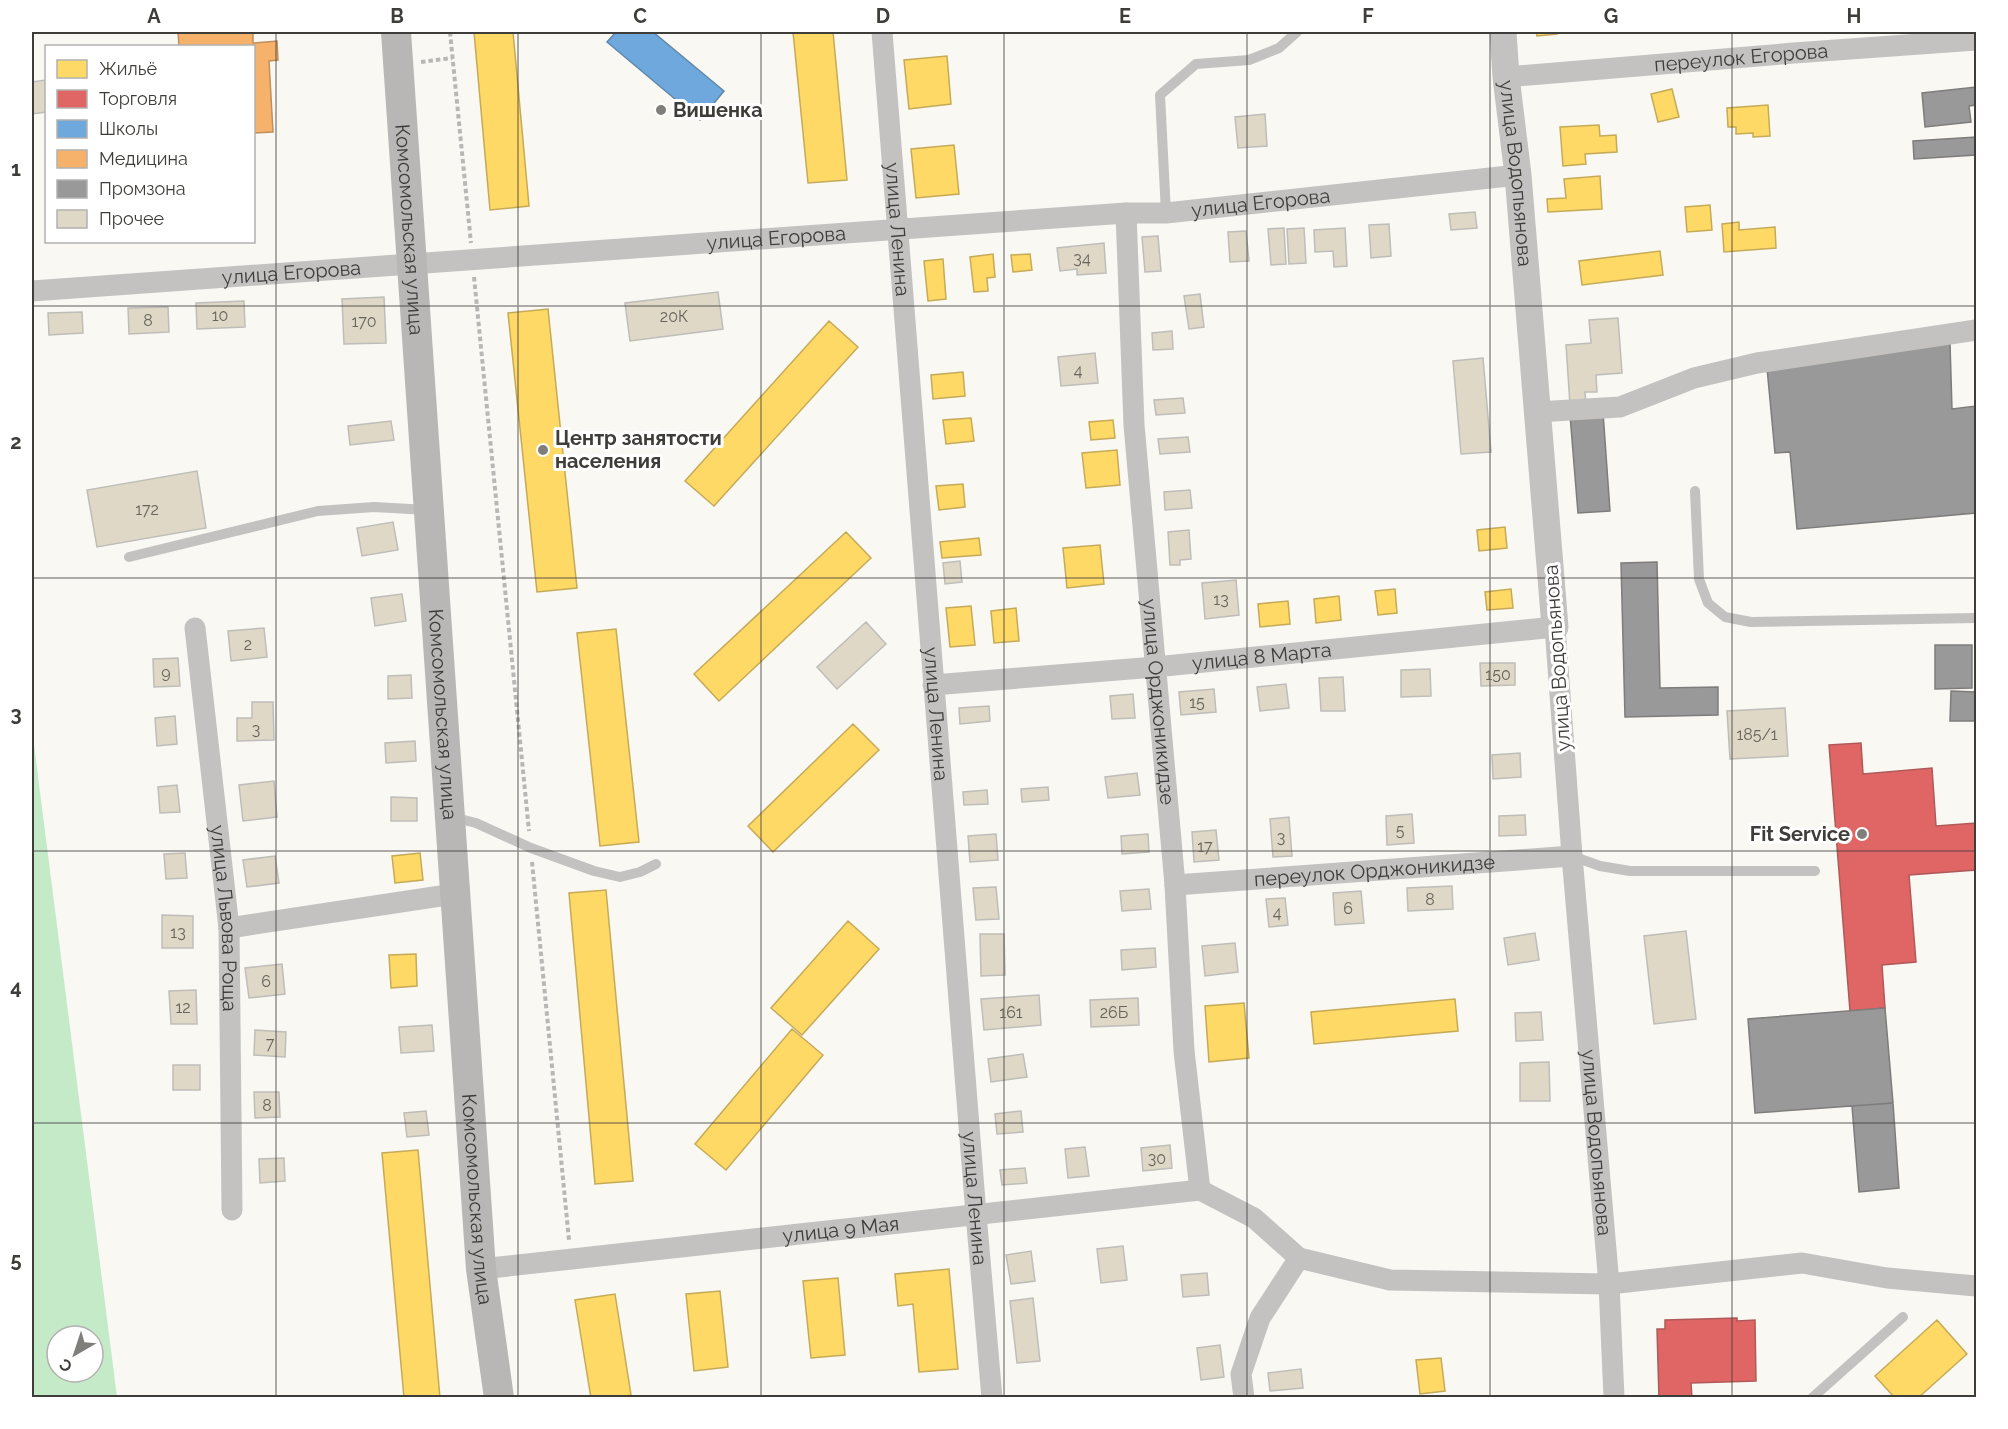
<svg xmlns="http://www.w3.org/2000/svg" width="2008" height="1429" font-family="Raleway,sans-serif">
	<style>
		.forest { fill: #c4eac8; fill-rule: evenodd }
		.homes { fill: #ffd966; stroke: #c5aa58; stroke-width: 1.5 }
		.shops { fill: #e06666; stroke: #af5a58; stroke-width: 1.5 }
		.schools { fill: #6fa8dc; stroke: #6088ab; stroke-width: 1.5 }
		.health { fill: #f6b26b; stroke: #bf8f5c; stroke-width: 1.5 }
		.industry { fill: #999; stroke: #7e7d7c; stroke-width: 1.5 }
		.building { fill: #dfd8c6; stroke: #bebdb9; stroke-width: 1.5 }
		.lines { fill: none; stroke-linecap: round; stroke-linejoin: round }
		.path { stroke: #b8b7b5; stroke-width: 4; stroke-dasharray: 4.5 3; stroke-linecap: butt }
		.service { stroke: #c3c2c1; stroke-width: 10 }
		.minor { stroke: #c3c2c1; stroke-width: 21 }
		.tertiary { stroke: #c3c2c1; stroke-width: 27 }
		.secondary { stroke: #b8b7b6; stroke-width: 30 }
		.grid { fill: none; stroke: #3e3d39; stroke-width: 1.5; stroke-opacity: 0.55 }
		.poi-dot { fill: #7f7e7a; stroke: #fff; stroke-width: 2 }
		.labels { text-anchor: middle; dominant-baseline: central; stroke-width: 6; stroke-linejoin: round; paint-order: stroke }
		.number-label { font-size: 16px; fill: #66645c }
		.street-label { font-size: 20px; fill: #3e3d39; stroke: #fff }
		.poi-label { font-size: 20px; font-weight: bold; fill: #3e3d39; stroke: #fff; text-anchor: start }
		.neatline { fill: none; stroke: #3e3d39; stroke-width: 2 }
		.grid-label { font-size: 20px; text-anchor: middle; font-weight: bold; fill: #3e3d39 }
	</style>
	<rect width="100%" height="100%" fill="#f9f8f3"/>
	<path class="forest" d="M32 729 117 1397H32ZM57 1336H93V1372H57Z"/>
	<path class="homes" d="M474 32H513L529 206 490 210Z
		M793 32H833L847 180 808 183Z
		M1536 32H1557V34L1537 36Z
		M947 56 951 104 909 109 904 60Z
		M1672 89 1679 117 1658 122 1651 94Z
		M1768 105 1770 136 1753 137V133L1736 134V127H1728L1727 108Z
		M1599 125 1600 136 1616 135 1617 152 1585 154 1586 164 1563 166 1560 127Z
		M954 145 959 194 916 198 911 149Z
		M1600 176 1602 209 1548 212 1547 199 1566 198 1564 179Z
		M1710 205 1712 230 1687 232 1685 207Z
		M1739 222V230L1775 227 1776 248 1724 252 1722 224Z
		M1660 251 1663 275 1582 285 1579 261Z
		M993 254 995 277 987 278 988 291 974 292 970 257Z
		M1030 254 1032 270 1013 272 1011 255Z
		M943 259 946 299 928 301 924 261Z
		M548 309 577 588 537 592 508 313Z
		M829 321 858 347 714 506 685 481Z
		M963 372 965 396 933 399 931 375Z
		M971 418 974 441 946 444 943 420Z
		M1113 420 1115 438 1091 440 1089 422Z
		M1117 450 1120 485 1086 488 1082 453Z
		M963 484 965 507 939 510 936 486Z
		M1505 527 1507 548 1479 551 1477 530Z
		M846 532 871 558 719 701 694 674Z
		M979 538 981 555 942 558 940 542Z
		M1100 545 1104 584 1067 588 1063 548Z
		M1395 589 1397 613 1378 615 1375 591Z
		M1511 589 1513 608 1487 610 1485 592Z
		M1339 596 1341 620 1316 623 1314 599Z
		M1288 601 1290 624 1260 627 1258 604Z
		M971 606 975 645 950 647 946 608Z
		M1016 608 1019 641 994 643 991 611Z
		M616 629 639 842 600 846 577 633Z
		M853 724 879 750 773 852 748 826Z
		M420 853 423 880 395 883 392 856Z
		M606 890 633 1181 595 1184 569 893Z
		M848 921 879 949 802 1035 771 1008Z
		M416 954 417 986 391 988 389 955Z
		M1455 999 1458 1031 1314 1044 1311 1012Z
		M1244 1003 1249 1058 1209 1062 1205 1006Z
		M792 1029 823 1055 726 1170 695 1144Z
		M418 1150 440 1398H404L382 1153Z
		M949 1269 958 1369 919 1372 913 1304 898 1306 895 1274Z
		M838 1278 845 1355 811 1358 803 1281Z
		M720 1291 728 1367 694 1371 686 1294Z
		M615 1294 631 1395 613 1398H591L575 1300Z
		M1937 1320 1967 1354 1918 1398H1895L1875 1376Z
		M1441 1358 1445 1391 1420 1394 1416 1360Z"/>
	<path class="shops" d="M1861 743 1863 774 1932 768 1936 826 1976 823V870L1909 875 1916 962 1882 965 1885 1008 1850 1011 1829 745Z
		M1737 1318V1321L1755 1320 1756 1381 1691 1383 1692 1398H1659L1657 1329H1665V1320Z"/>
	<path class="schools" d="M616 32H653L724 91 700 120 607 42Z"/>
	<path class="health" d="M178 32H253V43L277 41 278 60 269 61 273 132 254 133V46H179Z"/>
	<path class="industry" d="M1976 87V105L1969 106 1971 122 1925 127 1922 93Z
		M1976 137V155L1914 159 1913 141Z
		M1950 343 1952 409 1976 406V513L1797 529 1790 452 1775 453 1767 368Z
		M1603 412 1610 511 1578 513 1570 415Z
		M1657 562 1660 688 1718 687V715L1625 717 1621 563Z
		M1935 645H1972V688L1935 689Z
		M1951 691 1976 692V721H1950Z
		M1885 1008 1893 1103 1755 1113 1748 1019Z
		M1893 1103 1899 1188 1859 1192 1852 1106Z"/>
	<path class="building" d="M46 80V112L32 114V82Z
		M1265 114 1267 146 1238 148 1235 117Z
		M1475 212 1477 228 1451 230 1449 214Z
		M1389 224 1391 256 1371 258 1369 225Z
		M1284 228 1286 264 1271 265 1268 229Z
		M1304 228 1306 263 1289 264 1287 229Z
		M1345 228 1347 266 1334 267 1333 251 1315 252 1314 230Z
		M1246 231 1249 261 1230 262 1228 232Z
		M1158 236 1161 271 1145 272 1142 237Z
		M1104 243 1106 273 1077 275V269L1060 271 1057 248Z
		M718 292 723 329 630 341 625 303Z
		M1200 294 1204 327 1189 329 1184 296Z
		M384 297 386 343 344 344 342 299Z
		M244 301 245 327 197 329 196 303Z
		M168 307 169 332 129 334 128 308Z
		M82 312 83 333 49 335 48 313Z
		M1618 318 1622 373 1596 375 1597 392H1585L1586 404 1570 405 1566 345 1591 343 1589 320Z
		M1172 331 1173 349 1153 350 1152 333Z
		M1095 353 1098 383 1061 386 1058 357Z
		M1483 358 1491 452 1461 454 1453 361Z
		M1183 398 1185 413 1156 415 1154 400Z
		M391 421 394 440 350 445 348 426Z
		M1188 437 1190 452 1160 454 1158 439Z
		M197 471 206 528 97 547 87 490Z
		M1190 490 1192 508 1165 510 1164 492Z
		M393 522 398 550 362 556 357 528Z
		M1189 530 1191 559 1180 560V565H1170L1168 532Z
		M960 561 962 582 945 584 943 563Z
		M1236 580 1239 615 1205 619 1202 583Z
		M402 594 406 621 375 626 371 598Z
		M866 622 886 644 837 689 817 667Z
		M264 628 267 657 231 661 228 631Z
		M178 658 180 686 154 687 153 659Z
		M1480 663H1515V685L1481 686Z
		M1430 669 1431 696 1401 697V670Z
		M411 675 412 698 388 699V676Z
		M1343 677 1345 711H1321L1319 678Z
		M1286 684 1289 708 1260 711 1257 687Z
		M1214 689 1216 712 1181 715 1179 692Z
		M1133 694 1135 718 1112 719 1110 696Z
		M252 702H273L274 740 237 741V718H252Z
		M989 706 990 721 960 724 959 708Z
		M1785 708 1788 756 1730 759 1727 711Z
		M175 716 177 744 157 746 155 718Z
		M415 741 416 761 386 763 385 743Z
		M1520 753 1521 777 1493 779 1492 755Z
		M1137 773 1140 795 1108 798 1105 777Z
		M274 781 277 817 243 821 239 785Z
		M177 785 180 812 160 813 158 787Z
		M1048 787 1049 800 1022 802 1021 789Z
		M987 790 988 804 964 805 963 792Z
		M391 797 417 798V821H391Z
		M1412 814 1414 843 1387 845 1386 816Z
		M1525 815 1526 835 1499 836V816Z
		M1289 817 1292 856 1273 857 1270 819Z
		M1216 830 1219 860 1194 862 1192 832Z
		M996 834 998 860 970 862 968 836Z
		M1148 834 1149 852 1122 854 1121 836Z
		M185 853 187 878 166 879 164 854Z
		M275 856 279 883 247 887 243 860Z
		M1452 886 1453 909 1408 911 1407 888Z
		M996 887 999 919 976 920 973 888Z
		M1149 889 1151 909 1122 911 1120 891Z
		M1361 891 1364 923 1335 925 1333 893Z
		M1285 898 1288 925 1269 927 1266 899Z
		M162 915 193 916V948H162Z
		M1686 931 1696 1019 1654 1024 1644 936Z
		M1535 933 1539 960 1508 965 1504 938Z
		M980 934H1004L1005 975 981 976Z
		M1235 943 1238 972 1205 976 1202 946Z
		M1155 948 1156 967 1122 970 1121 950Z
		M282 964 285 994 249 998 245 968Z
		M196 990 197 1024H171L169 991Z
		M1039 995 1041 1025 984 1030 981 999Z
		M1138 998 1139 1025 1091 1027 1090 1000Z
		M1541 1012 1543 1040 1516 1041 1515 1013Z
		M432 1025 434 1051 401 1053 399 1027Z
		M255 1030 286 1032 285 1057 254 1055Z
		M1023 1054 1027 1077 991 1082 988 1059Z
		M1549 1062 1550 1101H1520V1063Z
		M173 1065H200V1090H173Z
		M254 1092H279L280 1117 255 1118Z
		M426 1111 429 1135 407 1137 404 1113Z
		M1021 1111 1023 1132 997 1134 995 1114Z
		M1170 1145 1172 1168 1143 1171 1141 1148Z
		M1085 1147 1089 1176 1068 1178 1065 1149Z
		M284 1158 285 1181 260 1183 259 1159Z
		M1025 1168 1027 1183 1002 1185 1000 1170Z
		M1123 1246 1127 1280 1101 1283 1097 1249Z
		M1031 1251 1035 1281 1011 1284 1006 1255Z
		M1207 1273 1209 1295 1183 1297 1181 1275Z
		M1033 1298 1040 1361 1017 1363 1010 1301Z
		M1220 1345 1224 1377 1201 1380 1197 1348Z
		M1301 1369 1303 1388 1270 1391 1268 1373Z"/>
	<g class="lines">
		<path class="path" d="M450 32 471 243
			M421 62 452 58
			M474 277 529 831
			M532 862 569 1240"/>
		<path class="service" d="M1166 213 1160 95 1196 64 1249 60 1279 48 1297 32
			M1695 491 1699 579 1708 603 1725 617 1751 622 1976 618
			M129 557 318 511 374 507 428 510
			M452 817 476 823 531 848 594 871 620 877 640 872 656 864
			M1572 856 1600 866 1630 871H1815
			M1812 1398 1903 1317"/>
		<g class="minor">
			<path id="s1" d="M882 32 976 1214 992 1398"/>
			<path id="s2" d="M1506 77 1794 53 1976 40"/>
			<path id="s3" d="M1126 213 1134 425 1175 885 1184 1051 1200 1190"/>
			<path id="s4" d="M32 291 1126 213H1166L1518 175"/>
			<path d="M1537 412 1620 407 1694 378 1757 363 1976 330"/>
			<path id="s5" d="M195 628 229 928 232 1210"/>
			<path id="s6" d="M933 685 1155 667 1555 627 1572 856 1609 1284 1614 1398"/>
			<path id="s7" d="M1175 885 1572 856"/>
			<path d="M229 928 454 894"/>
			<path d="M1200 1190 1254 1218 1299 1258 1390 1280 1609 1284 1802 1263 1887 1278 1976 1286"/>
			<path id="s8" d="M481 1269 1200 1190"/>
			<path d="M1244 1398 1241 1374 1260 1318 1299 1258"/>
		</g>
		<path class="tertiary" id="s9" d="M1503 32 1506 77 1518 175 1555 627"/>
		<path class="secondary" id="s10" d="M396 32 481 1269 499 1398"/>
	</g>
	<path class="grid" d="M276 32V1398M518 32V1398M761 32V1398M1004 32V1398M1247 32V1398M1490 32V1398M1732 32V1398M32 306H1976M32 578H1976M32 851H1976M32 1123H1976"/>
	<g class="poi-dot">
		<circle cx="661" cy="110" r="6"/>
		<circle cx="543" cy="450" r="6"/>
		<circle cx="1862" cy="834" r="6"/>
	</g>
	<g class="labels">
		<g class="number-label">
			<text x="1082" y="258">34</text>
			<text x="220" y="315">10</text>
			<text x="674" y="316">20К</text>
			<text x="148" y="320">8</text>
			<text x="364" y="321">170</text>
			<text x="1078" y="370">4</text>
			<text x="147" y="509">172</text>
			<text x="1221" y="599">13</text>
			<text x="248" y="644">2</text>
			<text x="166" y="672">9</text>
			<text x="1498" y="674">150</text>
			<text x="1197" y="702">15</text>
			<text x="256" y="729">3</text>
			<text x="1757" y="734">185/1</text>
			<text x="1400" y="830">5</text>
			<text x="1281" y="837">3</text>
			<text x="1205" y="846">17</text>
			<text x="1430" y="899">8</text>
			<text x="1348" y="908">6</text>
			<text x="1277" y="912">4</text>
			<text x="178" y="932">13</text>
			<text x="266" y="981">6</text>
			<text x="183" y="1007">12</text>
			<text x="1011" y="1012">161</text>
			<text x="1114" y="1012">26Б</text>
			<text x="270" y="1043">7</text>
			<text x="267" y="1105">8</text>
			<text x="1157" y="1158">30</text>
		</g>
		<g class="street-label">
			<text stroke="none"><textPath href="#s2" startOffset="236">переулок Егорова</textPath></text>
			<text stroke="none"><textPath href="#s9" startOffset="142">улица Водопьянова</textPath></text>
			<text stroke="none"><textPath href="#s4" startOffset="1232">улица Егорова</textPath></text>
			<text stroke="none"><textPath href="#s10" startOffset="198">Комсомольская улица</textPath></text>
			<text stroke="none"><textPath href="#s1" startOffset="198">улица Ленина</textPath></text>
			<text stroke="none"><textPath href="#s4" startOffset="746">улица Егорова</textPath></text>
			<text stroke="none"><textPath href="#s4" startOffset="260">улица Егорова</textPath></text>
			<text stroke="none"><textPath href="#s6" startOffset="330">улица 8 Марта</textPath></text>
			<text transform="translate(1557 658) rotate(-94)">улица Водопьянова</text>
			<text stroke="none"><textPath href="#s3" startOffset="490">улица Орджоникидзе</textPath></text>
			<text stroke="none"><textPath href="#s10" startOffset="684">Комсомольская улица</textPath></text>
			<text stroke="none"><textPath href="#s1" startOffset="684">улица Ленина</textPath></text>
			<text stroke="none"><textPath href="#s7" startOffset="200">переулок Орджоникидзе</textPath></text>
			<text stroke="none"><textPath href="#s5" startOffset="292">улица Львова Роща</textPath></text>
			<text stroke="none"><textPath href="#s6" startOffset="1142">улица Водопьянова</textPath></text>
			<text stroke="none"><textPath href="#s1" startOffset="1170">улица Ленина</textPath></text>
			<text stroke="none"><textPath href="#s10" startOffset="1170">Комсомольская улица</textPath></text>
			<text stroke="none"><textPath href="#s8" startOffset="362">улица 9 Мая</textPath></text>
		</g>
		<g class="poi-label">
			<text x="673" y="110">Вишенка</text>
			<text x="555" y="438">Центр занятости<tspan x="555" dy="23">населения</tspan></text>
			<text x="1850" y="834" text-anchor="end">Fit Service</text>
		</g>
	</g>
	<rect width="2008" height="1429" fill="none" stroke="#ffffff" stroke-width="66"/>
	<rect x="45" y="45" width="210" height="198" fill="#ffffff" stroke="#b2b1b0" stroke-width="1.5"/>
	<rect x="57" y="60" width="30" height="18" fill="#ffd966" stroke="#b2b1b0" stroke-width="1.5"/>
	<text x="99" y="75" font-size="18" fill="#3e3d39">Жильё</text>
	<rect x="57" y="90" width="30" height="18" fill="#e06666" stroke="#b2b1b0" stroke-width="1.5"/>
	<text x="99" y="105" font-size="18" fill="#3e3d39">Торговля</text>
	<rect x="57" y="120" width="30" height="18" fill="#6fa8dc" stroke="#b2b1b0" stroke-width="1.5"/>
	<text x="99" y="135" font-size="18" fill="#3e3d39">Школы</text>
	<rect x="57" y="150" width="30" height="18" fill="#f6b26b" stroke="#b2b1b0" stroke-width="1.5"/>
	<text x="99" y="165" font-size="18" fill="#3e3d39">Медицина</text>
	<rect x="57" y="180" width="30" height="18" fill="#999999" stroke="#b2b1b0" stroke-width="1.5"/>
	<text x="99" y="195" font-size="18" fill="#3e3d39">Промзона</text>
	<rect x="57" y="210" width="30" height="18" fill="#dfd8c6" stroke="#b2b1b0" stroke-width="1.5"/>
	<text x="99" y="225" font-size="18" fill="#3e3d39">Прочее</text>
	<g transform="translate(75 1354) rotate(219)"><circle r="28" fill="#ffffff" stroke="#b2b1b0" stroke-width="1.5"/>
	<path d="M0-4.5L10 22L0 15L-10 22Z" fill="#7f7e7a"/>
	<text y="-9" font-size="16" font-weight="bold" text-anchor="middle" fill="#3e3d39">С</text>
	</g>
	<rect x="33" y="33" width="1942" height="1363" class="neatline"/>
	<g class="grid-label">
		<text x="154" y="23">A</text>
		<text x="397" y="23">B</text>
		<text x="640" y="23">C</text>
		<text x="883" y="23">D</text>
		<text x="1125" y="23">E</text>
		<text x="1368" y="23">F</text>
		<text x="1611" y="23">G</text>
		<text x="1854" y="23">H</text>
		<text x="16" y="176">1</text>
		<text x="16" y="449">2</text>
		<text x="16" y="721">3</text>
		<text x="16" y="994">4</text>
		<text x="16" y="1267">5</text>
	</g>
</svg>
